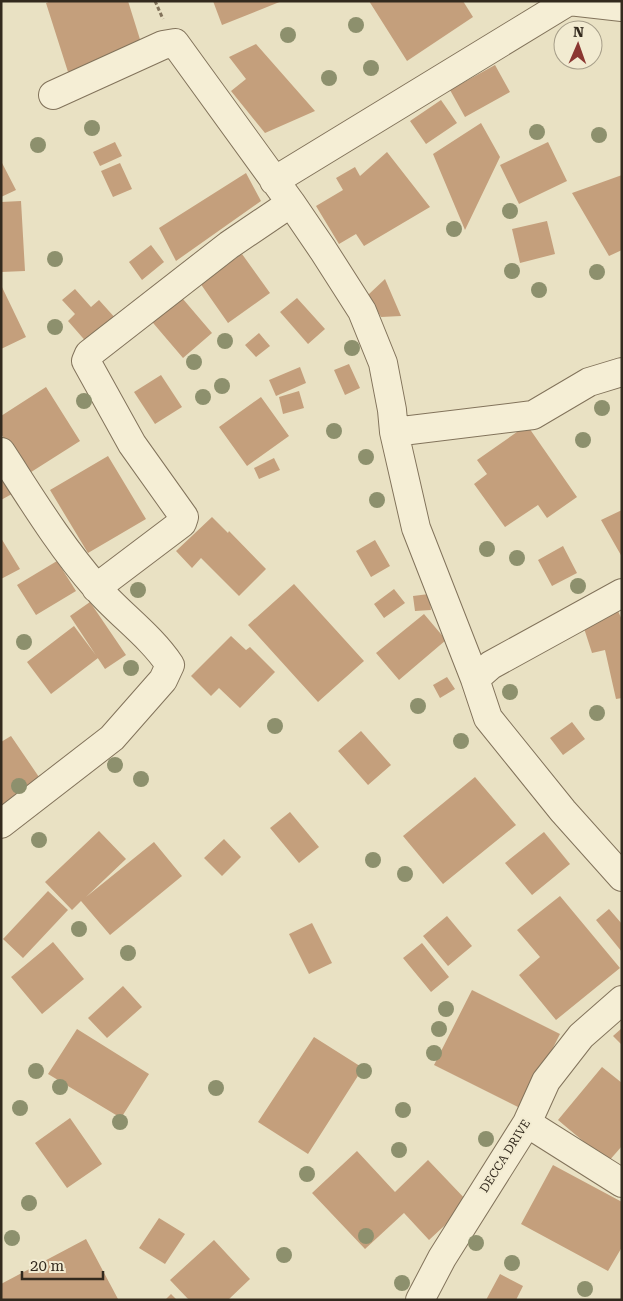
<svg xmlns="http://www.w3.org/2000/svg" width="623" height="1301" font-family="'Roboto Serif',serif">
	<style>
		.building { fill: #c49f7c }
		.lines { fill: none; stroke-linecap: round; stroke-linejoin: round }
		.street-casing { stroke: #82735b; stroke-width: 30 }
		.path { stroke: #82735b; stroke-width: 3; stroke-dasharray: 4 2.5; stroke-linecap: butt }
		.street { stroke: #f5eed5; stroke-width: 28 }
		.tree { fill: #8d906d }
		.labels { text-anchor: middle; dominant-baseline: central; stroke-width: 4; stroke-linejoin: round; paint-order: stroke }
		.street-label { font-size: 12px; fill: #332a1e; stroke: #f2ebd1 }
	</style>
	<rect width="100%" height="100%" fill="#e9e1c3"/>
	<path class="building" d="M51 1H128L143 49 68 72 46 3Z
		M213 1H282L222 25Z
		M369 1H463L473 17 407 61Z
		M256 44 315 111 265 133 231 91 246 79 229 57Z
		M495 65 510 92 465 117 450 90Z
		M441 100 457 123 426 144 410 121Z
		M481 123 500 157 465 230 433 154Z
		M115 142 122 156 100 166 93 152Z
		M548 142 567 181 519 204 500 165Z
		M387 152 430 207 364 246 356 234 339 244 316 206 343 190 336 178 355 167 360 176Z
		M1 161 16 190 1 197Z
		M120 163 132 189 113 197 101 171Z
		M246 173 261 201 176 261 159 228Z
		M622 175V250L609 256 572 193Z
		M21 201 25 271 1 272V202Z
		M547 221 555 254 520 263 512 229Z
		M151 245 164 262 142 280 129 262Z
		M242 254 270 293 228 323 200 283Z
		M385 279 401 316 381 317 368 295Z
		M1 285 26 337 1 349Z
		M75 289 91 307 99 300 117 320 89 345 68 321 75 314 62 300Z
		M177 292 212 333 183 358 148 317Z
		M297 298 325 329 308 344 280 312Z
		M259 333 270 346 256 357 245 345Z
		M349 364 360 388 345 395 334 370Z
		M300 367 306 383 276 396 269 380Z
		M161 375 182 407 155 424 134 392Z
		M46 387 80 441 28 474 1 434V416Z
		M299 391 304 408 283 414 279 397Z
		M261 397 289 436 247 466 219 427Z
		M527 425 577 497 547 518 538 505 505 527 474 484 487 474 477 460Z
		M108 456 146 519 88 553 50 490Z
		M274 458 280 470 259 479 254 468Z
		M1 460 19 490 1 500Z
		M622 510V557L601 520Z
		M212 517 228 533 229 531 266 569 239 596 201 558 192 568 176 551Z
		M1 538 20 569 1 579Z
		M375 540 390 566 371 577 356 551Z
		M563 546 577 573 552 586 538 560Z
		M57 561 76 591 36 615 17 585Z
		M294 584 364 661 318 702 248 625Z
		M394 589 405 603 384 618 374 604Z
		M429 594 431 610 415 611 413 596Z
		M90 602 126 655 105 669 70 616Z
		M615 604 622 620V698L616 699 605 650 592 653 581 619Z
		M424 614 446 640 399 680 376 653Z
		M74 626 98 658 51 694 27 662Z
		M231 636 246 650 250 647 275 672 240 708 219 688 211 696 191 676Z
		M447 677 455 689 440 698 433 685Z
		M572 722 585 739 563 755 550 738Z
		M361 731 391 765 368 785 338 751Z
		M11 736 41 780 1 807V742Z
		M475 777 516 825 443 884 403 836Z
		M290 812 319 847 299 863 270 828Z
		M99 831 126 859 86 897 154 842 182 876 110 935 81 901 72 910 45 882Z
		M544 832 570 864 532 895 505 863Z
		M224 839 241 857 222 876 204 858Z
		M48 891 68 910 23 958 3 939Z
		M560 896 620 968 556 1020 519 975 540 957 517 930Z
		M609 909 622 924V952L596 920Z
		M447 916 472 946 448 966 423 936Z
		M312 923 332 963 309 974 289 934Z
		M53 942 84 979 42 1014 11 977Z
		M422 943 449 977 431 992 403 958Z
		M123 986 142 1007 107 1038 88 1018Z
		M472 990 560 1034 522 1109 434 1065Z
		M622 1028V1045L613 1036Z
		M77 1029 149 1074 121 1118 48 1074Z
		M314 1037 363 1068 308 1154 258 1122Z
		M602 1067 622 1083V1146L608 1162 558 1120Z
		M70 1118 102 1164 67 1188 35 1143Z
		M357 1151 395 1192 428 1160 469 1203 429 1240 404 1213 365 1249 312 1193Z
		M553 1165 622 1202V1247L608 1271 521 1224Z
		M159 1218 185 1234 165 1264 139 1248Z
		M86 1239 118 1299 1 1300V1284Z
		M214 1240 250 1279 228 1300H189L170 1280Z
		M500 1274 523 1286 516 1300H486Z
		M171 1294 177 1300H165Z"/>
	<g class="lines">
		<g class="street-casing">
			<path id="street" d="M569 1 622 7
				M53 95 163 45 175 43 291 203 323 250 362 311 383 363 392 410 394 432 416 528 475 679 488 718 563 811 622 877
				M274 181 569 1
				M394 432 533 415 589 382 622 372
				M1 452C31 498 60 546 96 587 119 614 150 635 170 665L163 680 112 738 1 824
				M96 588 182 523 184 517 132 444 86 361 89 354 229 245 291 203
				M475 679 491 665 622 593
				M527 1123 622 1183
				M420 1300 442 1258 527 1123 546 1081 581 1036 622 1000"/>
		</g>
		<path class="path" d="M155 1 163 19"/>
		<use href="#street" class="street"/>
	</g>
	<g class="tree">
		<circle cx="356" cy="25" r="8"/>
		<circle cx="288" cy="35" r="8"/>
		<circle cx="371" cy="68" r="8"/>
		<circle cx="329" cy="78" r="8"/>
		<circle cx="92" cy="128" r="8"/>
		<circle cx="537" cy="132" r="8"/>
		<circle cx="599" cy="135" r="8"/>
		<circle cx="38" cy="145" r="8"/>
		<circle cx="510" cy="211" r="8"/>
		<circle cx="454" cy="229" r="8"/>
		<circle cx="55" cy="259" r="8"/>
		<circle cx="512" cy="271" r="8"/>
		<circle cx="597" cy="272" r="8"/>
		<circle cx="539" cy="290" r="8"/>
		<circle cx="55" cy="327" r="8"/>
		<circle cx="225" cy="341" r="8"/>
		<circle cx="352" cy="348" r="8"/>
		<circle cx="194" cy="362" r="8"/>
		<circle cx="222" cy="386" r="8"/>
		<circle cx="203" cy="397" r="8"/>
		<circle cx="84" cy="401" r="8"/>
		<circle cx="602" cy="408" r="8"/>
		<circle cx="334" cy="431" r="8"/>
		<circle cx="583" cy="440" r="8"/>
		<circle cx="366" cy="457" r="8"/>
		<circle cx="377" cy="500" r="8"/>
		<circle cx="487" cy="549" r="8"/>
		<circle cx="517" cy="558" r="8"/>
		<circle cx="578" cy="586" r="8"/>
		<circle cx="138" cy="590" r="8"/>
		<circle cx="24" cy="642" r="8"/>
		<circle cx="131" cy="668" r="8"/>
		<circle cx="510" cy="692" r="8"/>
		<circle cx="418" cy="706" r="8"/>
		<circle cx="597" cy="713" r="8"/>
		<circle cx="275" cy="726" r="8"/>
		<circle cx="461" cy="741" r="8"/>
		<circle cx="115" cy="765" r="8"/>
		<circle cx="141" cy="779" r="8"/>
		<circle cx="19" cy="786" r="8"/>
		<circle cx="39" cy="840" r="8"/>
		<circle cx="373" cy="860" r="8"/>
		<circle cx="405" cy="874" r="8"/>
		<circle cx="79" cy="929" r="8"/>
		<circle cx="128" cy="953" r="8"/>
		<circle cx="446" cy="1009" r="8"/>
		<circle cx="439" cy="1029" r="8"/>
		<circle cx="434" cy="1053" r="8"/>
		<circle cx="36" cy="1071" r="8"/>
		<circle cx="364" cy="1071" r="8"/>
		<circle cx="60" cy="1087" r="8"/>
		<circle cx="216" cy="1088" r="8"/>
		<circle cx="20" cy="1108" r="8"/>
		<circle cx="403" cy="1110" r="8"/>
		<circle cx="120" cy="1122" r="8"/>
		<circle cx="486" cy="1139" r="8"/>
		<circle cx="399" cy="1150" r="8"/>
		<circle cx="307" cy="1174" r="8"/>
		<circle cx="29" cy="1203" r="8"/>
		<circle cx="366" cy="1236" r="8"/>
		<circle cx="12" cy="1238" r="8"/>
		<circle cx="476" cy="1243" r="8"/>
		<circle cx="284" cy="1255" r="8"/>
		<circle cx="512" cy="1263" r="8"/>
		<circle cx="402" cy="1283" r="8"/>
		<circle cx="585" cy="1289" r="8"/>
	</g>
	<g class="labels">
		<g class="street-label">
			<text transform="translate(505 1156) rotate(-58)">DECCA DRIVE</text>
		</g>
	</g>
	<rect width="623" height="1301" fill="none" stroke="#332a1e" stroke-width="5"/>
	<g transform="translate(578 45) rotate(2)"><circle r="24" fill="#f2ebd1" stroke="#a69e89"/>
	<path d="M0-4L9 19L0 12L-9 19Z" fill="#8b3731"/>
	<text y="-8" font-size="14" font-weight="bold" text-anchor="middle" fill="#332a1e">N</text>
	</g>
	<path d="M22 1271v8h81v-8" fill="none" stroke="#332a1e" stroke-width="2.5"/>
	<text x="30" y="1271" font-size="15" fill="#332a1e" stroke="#f2ebd1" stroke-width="4" paint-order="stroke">20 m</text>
</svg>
